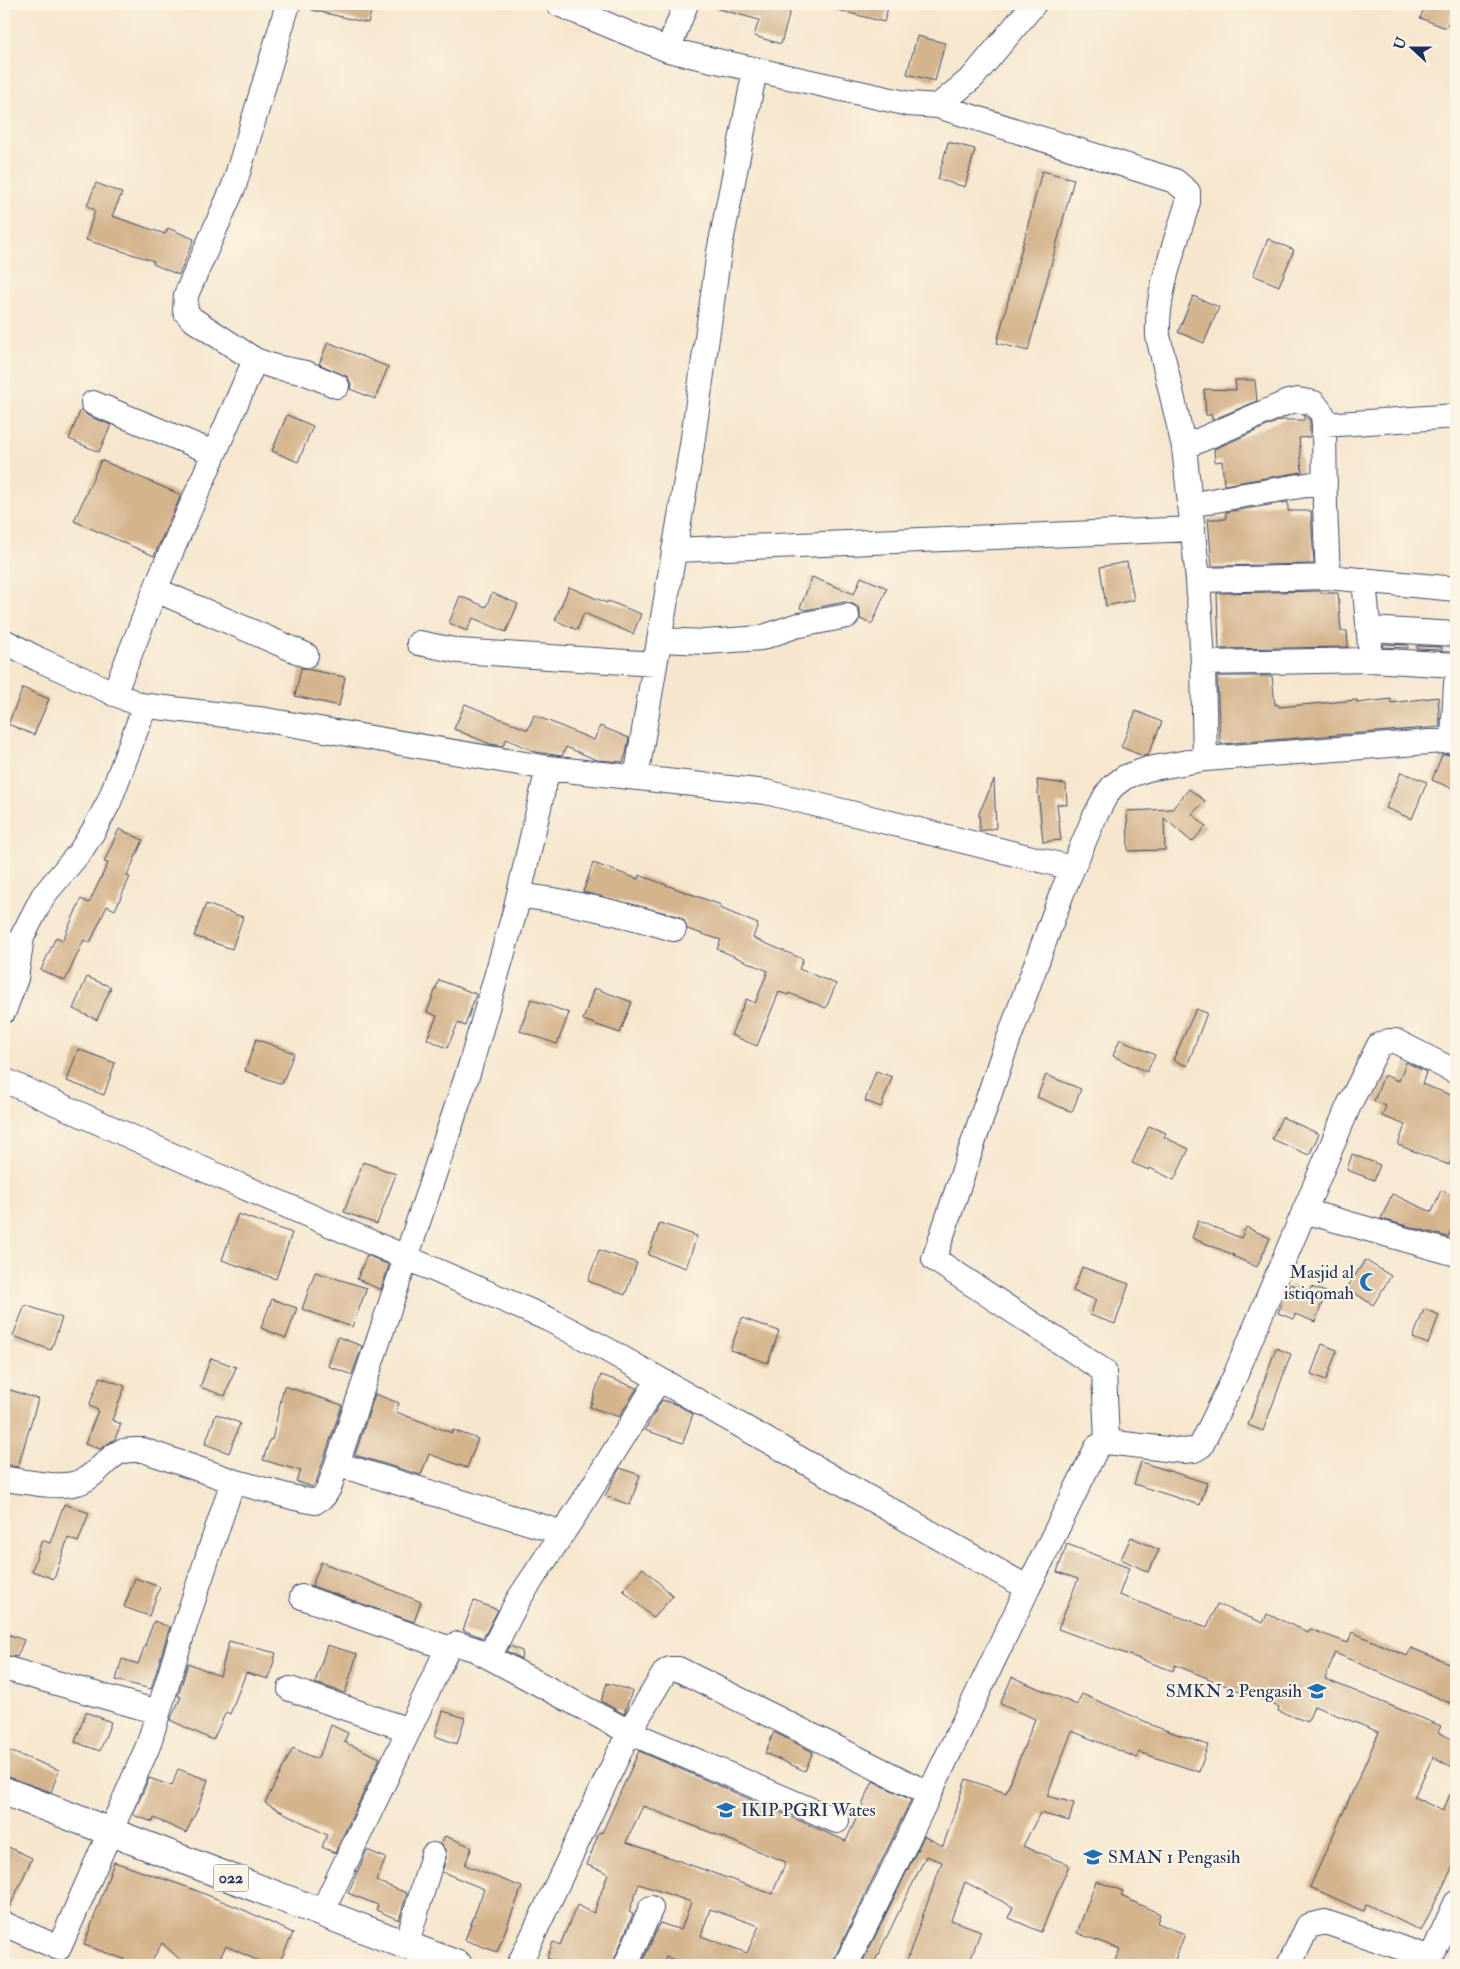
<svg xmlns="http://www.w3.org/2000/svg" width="1460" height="1969" font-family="'IM FELL Double Pica',serif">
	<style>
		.building { fill: #d4b48d; fill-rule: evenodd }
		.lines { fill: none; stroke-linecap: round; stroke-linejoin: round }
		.minor-casing { stroke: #3c4a6f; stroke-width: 26 }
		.major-casing { stroke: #3c4a6f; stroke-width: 30 }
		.minor { stroke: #fff; stroke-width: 24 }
		.major { stroke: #fff; stroke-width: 28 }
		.labels { text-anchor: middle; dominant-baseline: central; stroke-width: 4.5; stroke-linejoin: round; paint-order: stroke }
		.shield { fill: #fcf5e5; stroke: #5e6a86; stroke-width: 1 }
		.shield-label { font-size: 16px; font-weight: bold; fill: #1b2f5e }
		.poi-label { font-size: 18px; fill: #1b2f5e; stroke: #fcf5e5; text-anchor: end }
	</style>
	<rect width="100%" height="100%" fill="#fcf5e5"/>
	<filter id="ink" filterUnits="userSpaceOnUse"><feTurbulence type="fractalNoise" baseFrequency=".02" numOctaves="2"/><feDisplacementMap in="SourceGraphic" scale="10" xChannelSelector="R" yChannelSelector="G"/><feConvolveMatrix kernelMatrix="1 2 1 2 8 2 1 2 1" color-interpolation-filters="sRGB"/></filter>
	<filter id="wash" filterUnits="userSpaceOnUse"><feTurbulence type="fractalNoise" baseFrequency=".0096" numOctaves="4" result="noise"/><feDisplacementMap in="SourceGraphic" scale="20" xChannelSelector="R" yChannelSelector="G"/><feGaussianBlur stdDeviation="1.12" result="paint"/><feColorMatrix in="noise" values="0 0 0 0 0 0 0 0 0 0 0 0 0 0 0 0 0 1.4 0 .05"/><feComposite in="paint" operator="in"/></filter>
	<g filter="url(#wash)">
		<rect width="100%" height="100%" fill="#f6e6cd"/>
		<g id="blocks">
			<path class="building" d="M313 4H373L368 23 312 10Z
				M716 4H792L781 44 754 36 759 20 715 8Z
				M835 4H889L884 22 834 9Z
				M1426 4H1456L1446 28 1420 18Z
				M917 36 945 43 935 81 907 74Z
				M948 142 975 149 965 187 938 179Z
				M1042 171 1074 179 1028 351 997 343Z
				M96 183 122 193 112 216 165 234 168 228 194 239 179 275 153 264 154 261 86 240 95 210 87 206Z
				M1268 239 1294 250 1279 286 1253 275Z
				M1193 296 1219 307 1204 343 1178 332Z
				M328 342 388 367 375 399 350 389 351 384 348 377 319 364Z
				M1235 380H1255L1257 401 1212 420V415H1206L1204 389 1236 390Z
				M81 409 88 416 111 425 99 452 69 439Z
				M287 415 313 426 298 462 272 451Z
				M1304 415 1310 420V437L1299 438 1302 472 1224 485 1222 461 1215 462 1214 449 1281 420H1304Z
				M101 460 181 495 154 556 74 521Z
				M1288 502V511H1311L1314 564 1212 566 1208 519H1226V512Z
				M1127 562 1134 600 1106 606 1100 567Z
				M812 577 854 594 861 577 887 588 872 624 860 619V613L858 607 851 603 844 602 805 610 800 608Z
				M569 587 607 603 608 601 641 614 633 634 584 613 577 630 555 620Z
				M1321 591V593H1338L1341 631H1347L1348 647 1219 649 1217 593Z
				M492 593 518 604 506 632 473 618 467 631 449 623 460 596 486 607Z
				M1384 644 1408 645V648L1383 647Z
				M1417 646 1442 647V650L1417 649Z
				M301 668 345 677 339 706 295 696Z
				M1217 676H1272L1275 705 1278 704 1279 707 1357 700V703L1391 699V703L1438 697 1440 727 1220 744Z
				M23 688 49 699 34 735 8 724Z
				M465 704 528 730 534 715 594 740 600 726 629 738 626 754 623 762 597 760 566 747 562 756 536 752 506 739 503 746 490 744 454 729Z
				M1136 711 1162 722 1148 755 1143 756 1121 747Z
				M1456 754V790L1432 780 1442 755Z
				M1401 772 1427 782 1412 819 1386 808Z
				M994 780 996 828 980 831 979 813Z
				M1037 780 1066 784 1067 805 1057 804 1061 840 1043 842Z
				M1189 789 1205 801 1192 814 1206 826 1192 842 1164 818 1165 850 1128 851 1127 811 1172 809Z
				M119 829 143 840 127 876 130 877 115 910 107 906 90 943 84 940 65 981 41 970 56 937 63 940 81 899 89 903 108 863 104 862Z
				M593 863 638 879 639 875 721 905 720 908 758 924 753 938 803 959 799 969 836 984 826 1008 789 993 788 995 779 992 757 1046 731 1035 746 999 755 1003 768 971 717 949 721 940 687 929 684 920 678 916 583 892Z
				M206 904 243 917 232 949 194 936Z
				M87 977 111 987 97 1020 73 1009Z
				M439 980 476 994 465 1026 458 1023 447 1048 427 1039 437 1016 427 1012Z
				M594 988 632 1002 620 1033 583 1020Z
				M531 999 569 1013 557 1044 520 1031Z
				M1196 1009 1207 1013 1187 1066 1173 1060Z
				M256 1039 294 1053 282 1084 245 1071Z
				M1120 1039 1155 1055 1147 1072 1113 1056Z
				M78 1049 115 1063 104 1095 67 1081Z
				M1406 1062 1426 1072 1422 1084 1456 1097V1147L1449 1165 1398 1145 1405 1125 1382 1116 1386 1106 1374 1101 1384 1075 1399 1081Z
				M876 1071 892 1077 881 1107 865 1101Z
				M1046 1075 1081 1089 1072 1112 1037 1097Z
				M1282 1117 1319 1134 1309 1155 1272 1139Z
				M1149 1126 1166 1133 1164 1137 1189 1149 1174 1180 1150 1168 1149 1170 1132 1163Z
				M1352 1154 1380 1165 1374 1180 1347 1170Z
				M363 1162 396 1174 377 1224 344 1212Z
				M1441 1190 1456 1197V1218L1448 1237 1381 1219 1392 1194 1432 1212Z
				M238 1214 292 1233 276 1279 222 1260Z
				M1198 1221 1241 1238 1246 1227 1270 1238 1257 1267 1233 1256 1234 1255 1192 1238Z
				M660 1223 697 1236 686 1268 648 1255Z
				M599 1250 637 1263 625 1295 588 1281Z
				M367 1255 389 1265 381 1290 357 1279Z
				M1365 1260 1391 1276 1373 1305 1347 1288Z
				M1082 1267 1129 1284 1115 1324 1090 1315 1096 1300 1073 1291Z
				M315 1272 367 1288 352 1327 302 1309Z
				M1290 1284 1309 1291 1311 1287 1326 1292 1315 1322 1295 1314 1294 1319 1278 1313Z
				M272 1299 297 1308 286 1338 261 1328Z
				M25 1305 62 1318 51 1350 13 1336Z
				M1424 1309 1439 1315 1428 1344 1413 1338Z
				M742 1318 779 1331 768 1363 730 1350Z
				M338 1337 362 1346 352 1375 328 1366Z
				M1322 1344 1337 1350 1326 1380 1311 1374Z
				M1276 1348 1291 1354 1263 1431 1248 1425Z
				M211 1358 236 1367 225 1396 200 1387Z
				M601 1375 637 1388 619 1417 590 1407Z
				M100 1377 125 1386 112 1420 121 1424 115 1439 100 1449 85 1444 98 1410 89 1406Z
				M284 1386 342 1405 316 1482 312 1487 296 1481 301 1471 263 1460 270 1439 272 1440Z
				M4 1388 38 1399 18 1467 4 1464Z
				M375 1394 399 1403 396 1412 452 1433 453 1430 478 1439 467 1468 429 1454 421 1475 355 1455Z
				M662 1400 678 1405 693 1414 683 1443 645 1430Z
				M216 1414 240 1423 229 1453 205 1444Z
				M1141 1462 1207 1483 1200 1505 1134 1484Z
				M620 1468 640 1475 630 1505 605 1496Z
				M64 1504 89 1513 78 1542 68 1538 54 1579 32 1571 42 1540 50 1543Z
				M1131 1537 1159 1550 1148 1572 1121 1559Z
				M1067 1544 1129 1568 1119 1595 1207 1627 1217 1604 1263 1623 1267 1614 1308 1632 1310 1629 1348 1643 1352 1632 1407 1656 1411 1648 1456 1666V1689L1450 1703 1335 1653 1325 1679 1441 1726 1438 1732 1456 1741V1769L1433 1757 1414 1797 1443 1811 1456 1780V1860L1421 1931 1366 1904 1363 1911 1310 1887 1379 1732 1314 1706 1308 1722 1278 1711 1279 1707 1175 1665 1173 1671 1058 1629 1078 1579 1057 1572Z
				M321 1562 421 1602 414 1622 312 1586Z
				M643 1568 673 1596 653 1618 623 1590Z
				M135 1578 160 1587 149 1616 124 1607Z
				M474 1601 498 1610 483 1638 463 1630Z
				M154 1621 170 1627 151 1689 116 1680 122 1659 138 1664Z
				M4 1633 24 1640 17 1657 4 1655Z
				M229 1641 276 1653 269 1679 246 1673 230 1714 226 1712 213 1740 170 1720 181 1697 178 1696 188 1663 220 1676Z
				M327 1645 357 1654 345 1693 315 1683Z
				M510 1646 522 1651 521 1659 507 1651Z
				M1012 1677 1077 1705 1082 1694 1151 1724V1725L1208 1745 1199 1772 1139 1752 1137 1758 1072 1731 1047 1796 1074 1803 1069 1821 1040 1813 1023 1846 1069 1865 1041 1932 1009 1918 1013 1907 965 1882 951 1920 981 1931 968 1965H922L907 1960 942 1862 926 1856 873 1965H861L924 1836 943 1846 966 1779 1006 1793 1035 1719 1000 1704Z
				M607 1683 632 1691 624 1714 601 1701Z
				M443 1711 465 1718 457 1744 435 1736Z
				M86 1712 111 1722 100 1751 75 1742Z
				M331 1725 348 1733 344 1742 380 1758 335 1853 322 1847 327 1835 265 1803 293 1748 317 1759 324 1746Z
				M774 1732 813 1752 805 1771 765 1753Z
				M4 1749 59 1770 51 1792 4 1776Z
				M639 1751 846 1841 873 1781 911 1800 834 1959 832 1965H690L666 1957 663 1965H641L660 1923 681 1930 691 1902 639 1884 629 1912 633 1914 612 1965H568L547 1958 553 1942 560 1945 577 1905 594 1913 608 1873 587 1865 599 1832 602 1833ZM643 1806 786 1862 772 1894 626 1842ZM710 1909 759 1926 747 1953 701 1936Z
				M178 1769 208 1780 198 1808 186 1833 154 1818 153 1822 133 1815 149 1778 172 1786Z
				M445 1836 472 1847 465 1865 522 1887 497 1952 465 1940 484 1889 442 1872 446 1858V1851L441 1844Z
				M4 1845 32 1858 8 1911 4 1910Z
				M367 1850 386 1858 376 1881 407 1893 399 1920 376 1910 378 1905 348 1893Z
				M114 1862 190 1888 244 1910 293 1933 278 1965H267L226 1946 216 1965H186L162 1943 150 1965H122L124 1959 84 1945Z
				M1096 1881 1123 1891 1121 1896 1160 1914 1157 1923 1185 1934 1173 1965H1113L1120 1949 1077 1933Z"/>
		</g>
	</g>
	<g filter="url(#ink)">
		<use href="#blocks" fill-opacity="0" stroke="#3c4a6f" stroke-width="1"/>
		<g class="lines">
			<g class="minor-casing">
				<path id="minor" d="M288 4 234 186 186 295 185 311 192 319 255 360 275 367 306 373 337 386
					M558 4 668 50 909 104 938 106 1175 181 1188 192V202C1175 246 1156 291 1158 336L1184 447 1198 580 1203 663 1205 759
					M668 50 686 4
					M938 106 973 77 1034 4
					M93 403 214 453
					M1324 425 1456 416
					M1184 447 1288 402 1298 400 1314 403 1323 415 1324 425 1325 506 1328 577
					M1190 505 1232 497 1325 482
					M674 550 1193 529
					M1198 580 1328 577 1456 589
					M1364 580 1370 645
					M156 590 306 655
					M1368 629 1456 634
					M659 640 706 642 761 638 795 626 847 616
					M4 641 38 659 140 705 266 720 548 768 766 792 1072 868
					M419 643 459 651 655 664
					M1203 663 1371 660 1456 665
					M114 694 162 573 255 360
					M1453 739 1456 683
					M636 778 692 445 719 252 755 70
					M519 895C573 902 622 913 674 929
					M4 1011 16 978 22 937 43 896 80 852 94 830 109 802 145 706
					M4 1080 232 1182 548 1319 604 1348 1028 1588 887 1882 846 1965
					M1304 1211 1456 1254
					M1107 1442 1104 1371 934 1259 1001 1060 1062 893 1094 818 1106 795 1113 786 1125 777 1148 769 1205 759 1456 740
					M337 1464 563 1533
					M4 1479C24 1481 57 1489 77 1483 95 1478 105 1459 120 1452 128 1449 136 1450 143 1450L233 1481
					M1028 1588 1097 1447 1107 1442 1183 1451 1194 1450 1201 1446 1235 1376 1349 1105 1379 1045 1389 1041H1395L1456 1072
					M302 1597 448 1648
					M489 1657 518 1600 580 1507 659 1379
					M4 1668 158 1712
					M290 1689 409 1730
					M321 1914 448 1648 458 1644 474 1649 629 1732 837 1821
					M4 1924 59 1948 148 1746 186 1622 233 1481 295 1498 315 1502 324 1496 329 1488 470 1067 515 911 548 768
					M406 1946 433 1855
					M519 1965 629 1732 665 1672 670 1669H678L929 1794
					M626 1965 651 1908
					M1289 1965 1308 1926 1325 1922 1431 1958 1456 1903"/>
			</g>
			<g class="major-casing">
				<path id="major" d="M4 1791 458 1965"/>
			</g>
			<use href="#minor" class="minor"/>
			<use href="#major" class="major"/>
		</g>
	</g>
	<defs>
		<g id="mosque-bare" transform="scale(1.5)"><path d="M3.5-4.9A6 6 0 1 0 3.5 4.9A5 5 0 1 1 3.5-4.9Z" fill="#1f6fb2" stroke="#fcf5e5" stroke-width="2.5" paint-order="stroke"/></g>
		<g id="school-bare" transform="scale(1.5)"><path d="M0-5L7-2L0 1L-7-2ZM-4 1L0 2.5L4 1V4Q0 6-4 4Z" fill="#1f6fb2" stroke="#fcf5e5" stroke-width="2.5" paint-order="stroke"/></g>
		<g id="university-bare" transform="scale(1.5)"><path d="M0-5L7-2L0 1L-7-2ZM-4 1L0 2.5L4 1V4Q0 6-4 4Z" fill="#1f6fb2" stroke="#fcf5e5" stroke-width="2.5" paint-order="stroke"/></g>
	</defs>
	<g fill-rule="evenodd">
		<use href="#mosque-bare" x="1369" y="1282"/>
		<use href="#school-bare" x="1317" y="1691"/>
		<use href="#university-bare" x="726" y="1810"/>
		<use href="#school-bare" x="1093" y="1857"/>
	</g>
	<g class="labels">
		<rect class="shield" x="213.5" y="1864.5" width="35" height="27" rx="4"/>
		<g class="shield-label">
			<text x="231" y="1878">022</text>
		</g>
		<g class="poi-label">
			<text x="1354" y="1272">Masjid al<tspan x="1354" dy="21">istiqomah</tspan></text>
			<text x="1302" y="1691">SMKN 2 Pengasih</text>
			<text x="741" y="1810" text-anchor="start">IKIP PGRI Wates</text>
			<text x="1108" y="1857" text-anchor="start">SMAN 1 Pengasih</text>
		</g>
	</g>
	<rect width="1460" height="1969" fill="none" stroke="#fcf5e5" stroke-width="20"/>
	<g transform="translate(1412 48) rotate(291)" stroke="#fcf5e5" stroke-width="4" paint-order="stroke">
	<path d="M0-4L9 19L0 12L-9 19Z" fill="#1b2f5e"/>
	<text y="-8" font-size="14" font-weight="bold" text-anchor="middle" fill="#1b2f5e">U</text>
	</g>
</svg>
